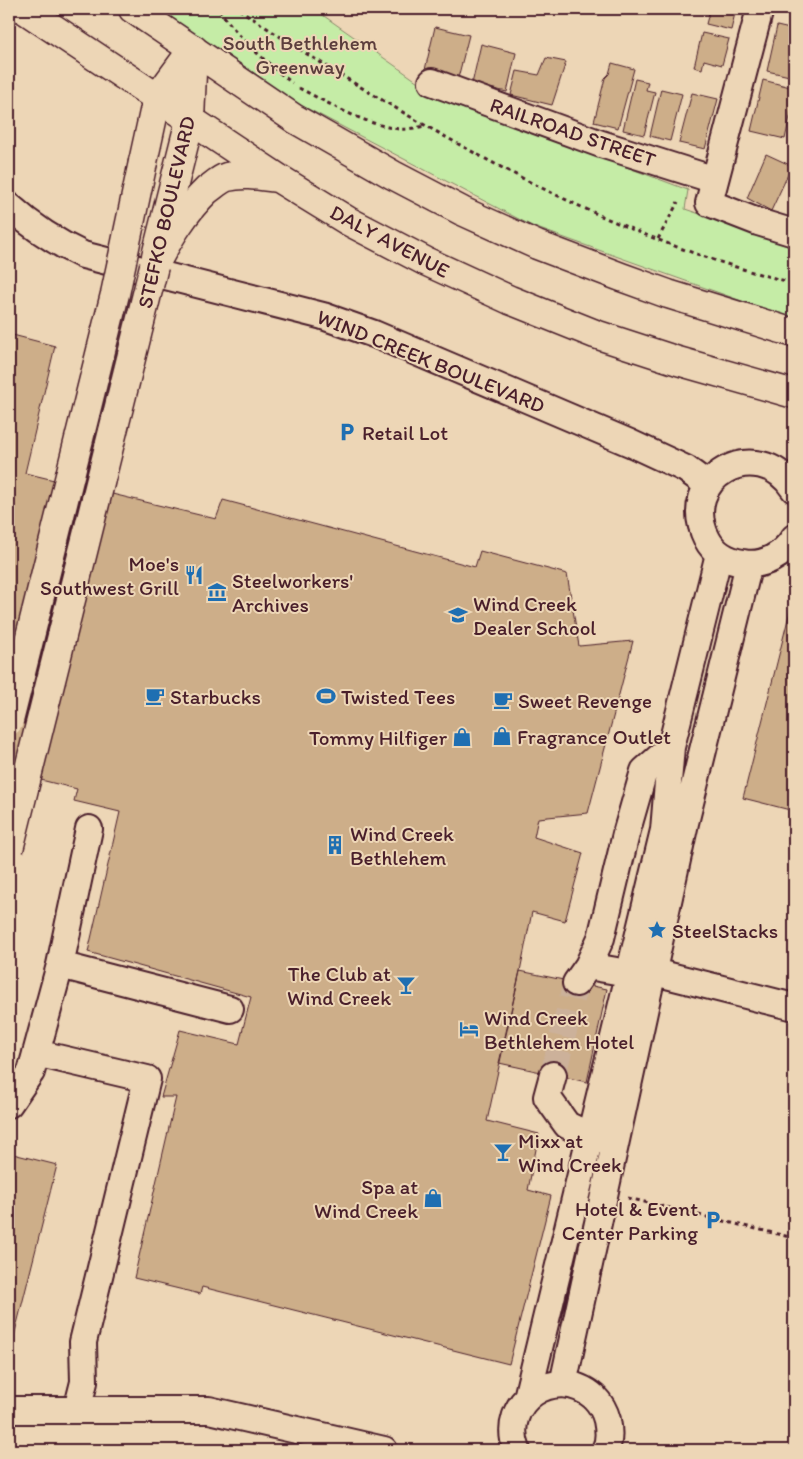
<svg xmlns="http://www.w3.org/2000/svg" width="803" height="1459" font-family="Itim,sans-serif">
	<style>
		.green { fill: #c5eca6; stroke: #888668 }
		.building { fill: #cdae89; stroke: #4a1f2b }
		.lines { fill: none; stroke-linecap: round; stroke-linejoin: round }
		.minor-tunnel { stroke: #ccb19a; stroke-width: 26; stroke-dasharray: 26 13; stroke-linecap: butt }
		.minor-casing { stroke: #4a1f2b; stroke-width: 30 }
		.major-casing { stroke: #4a1f2b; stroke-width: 31 }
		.highway-casing { stroke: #4a1f2b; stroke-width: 31 }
		.path { stroke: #4a1f2b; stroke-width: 3; stroke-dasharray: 4 4; stroke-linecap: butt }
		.minor { stroke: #edd6b6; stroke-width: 26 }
		.major { stroke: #edd6b6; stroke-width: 28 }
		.highway { stroke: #edd6b6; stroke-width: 28 }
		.major-bridge-casing { stroke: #4a1f2b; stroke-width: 31; stroke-linecap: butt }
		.major-bridge { stroke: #edd6b6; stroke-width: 28 }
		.labels { text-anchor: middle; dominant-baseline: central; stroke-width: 4; stroke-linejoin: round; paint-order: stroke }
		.park-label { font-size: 21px; fill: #5c3e3d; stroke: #edd6b6 }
		.street-label { font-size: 21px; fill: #4a1f2b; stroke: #edd6b6 }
		.poi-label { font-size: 21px; fill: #4a1f2b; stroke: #edd6b6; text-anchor: start }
	</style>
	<rect width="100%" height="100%" fill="#edd6b6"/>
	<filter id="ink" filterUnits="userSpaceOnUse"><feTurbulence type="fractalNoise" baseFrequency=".02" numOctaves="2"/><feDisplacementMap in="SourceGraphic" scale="10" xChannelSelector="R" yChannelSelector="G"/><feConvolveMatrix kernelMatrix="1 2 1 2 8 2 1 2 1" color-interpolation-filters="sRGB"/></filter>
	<g filter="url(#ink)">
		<path class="green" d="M154 9H314L441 98 688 190 685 209 768 237 794 244V318L784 316 534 227 274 91Z"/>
		<path class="building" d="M710 9H736L731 30 706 24Z
			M777 26 794 30V77L767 71Z
			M435 27 469 35 457 82 424 74Z
			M702 33 729 39 722 65 704 60 702 69 694 67Z
			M481 44 516 53 507 92 472 84Z
			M546 58 566 62 552 105 511 95 517 71 539 75Z
			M612 63 634 69 618 128 594 122 605 78 609 74Z
			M635 79 648 82 646 90 655 92 644 135 623 130Z
			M763 80 794 88V99L785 139 751 131Z
			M661 89 682 94 670 141 650 136Z
			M692 93 718 99 705 149 679 143Z
			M766 154 792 166 771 211 747 198Z
			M794 195V214L790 213Z
			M9 334 55 346 25 473 216 519 223 500 475 567 480 551 567 574 579 646 633 641 588 813 538 818 534 837 583 853 565 921 532 912 520 971 487 1121 539 1134 528 1190 551 1196 509 1364 202 1287 200 1294 134 1278 176 1097H161L180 1030 239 1044 251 997 88 952 120 812 74 801 77 789 9 772Z
			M794 595V811L743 798Z
			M520 971 607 989 587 1082 499 1063Z
			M9 1153 57 1165 9 1356Z"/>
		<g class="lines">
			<path class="minor-tunnel" d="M553 1075 576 983"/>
			<g class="minor-casing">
				<path id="minor" d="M760 9 709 203 758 222 794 233
					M432 82 601 144 715 180
					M9 206C31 226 55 242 83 255L323 316 374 334 630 443 686 469 708 485
					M794 489C757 433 676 478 707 539 714 553 728 561 743 563 764 567 783 555 794 538
					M60 965 230 1009
					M588 966 639 975 662 974 794 1007
					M576 983 588 966 601 938 626 834 644 771 671 747
					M36 1053 147 1079 83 1342 84 1382 77 1410
					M553 1075 547 1097 567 1125 590 1136 605 1140
					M9 1104 31 1072 60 965 89 829
					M563 1384 685 823 749 564
					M527 1398 664 830 671 747 719 554
					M9 1410H209L384 1450
					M517 1450C498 1402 555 1363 594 1397 600 1403 605 1412 607 1420 609 1430 610 1441 605 1450"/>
			</g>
			<g class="major-casing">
				<path id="major" d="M143 162 157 98 193 49
					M156 256 190 120 193 49"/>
			</g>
			<g class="highway-casing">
				<path id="highway" d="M24 9 278 178 348 221 425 261 510 300 595 334 678 361 794 394
					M133 9 295 119 393 175 462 211 537 245 621 277 668 294 794 333
					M154 266C169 238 184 212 207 190 213 186 220 179 227 177 244 173 260 176 277 178"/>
			</g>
			<path class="path" d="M219 9C238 38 265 61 292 83
				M239 9C291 45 345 78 399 110 523 183 654 249 794 283
				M299 88C330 104 363 124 399 129 407 130 418 127 426 126
				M658 239 678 202
				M628 1198 794 1238"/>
			<use href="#minor" class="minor"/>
			<use href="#major" class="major"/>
			<use href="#highway" class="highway"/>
			<g class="major-bridge-casing">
				<path id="major-bridge" d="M9 721 115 294 143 162
					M9 849 154 266"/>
			</g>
			<use href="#major-bridge" class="major-bridge"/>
		</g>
	</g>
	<defs>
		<g id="parking-bare" transform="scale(1.5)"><path d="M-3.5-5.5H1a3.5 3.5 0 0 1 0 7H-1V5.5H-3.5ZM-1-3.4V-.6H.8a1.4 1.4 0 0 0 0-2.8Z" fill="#1f6fb2" stroke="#edd6b6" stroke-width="2.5" paint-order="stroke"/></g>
		<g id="restaurant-bare" transform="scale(1.5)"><path d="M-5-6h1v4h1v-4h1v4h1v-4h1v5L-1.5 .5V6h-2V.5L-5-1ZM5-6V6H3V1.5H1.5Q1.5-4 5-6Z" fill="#1f6fb2" stroke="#edd6b6" stroke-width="2.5" paint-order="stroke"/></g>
		<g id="museum-bare" transform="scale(1.5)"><path d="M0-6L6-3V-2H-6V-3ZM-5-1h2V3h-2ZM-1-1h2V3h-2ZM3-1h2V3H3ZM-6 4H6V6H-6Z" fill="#1f6fb2" stroke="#edd6b6" stroke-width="2.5" paint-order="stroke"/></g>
		<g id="school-bare" transform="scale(1.5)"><path d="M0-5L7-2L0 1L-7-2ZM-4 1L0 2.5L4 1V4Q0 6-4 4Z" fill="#1f6fb2" stroke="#edd6b6" stroke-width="2.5" paint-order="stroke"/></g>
		<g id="cafe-bare" transform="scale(1.5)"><path d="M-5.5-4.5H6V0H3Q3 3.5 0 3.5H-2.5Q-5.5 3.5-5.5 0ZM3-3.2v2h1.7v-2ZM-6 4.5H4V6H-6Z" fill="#1f6fb2" stroke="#edd6b6" stroke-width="2.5" paint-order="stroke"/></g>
		<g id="stadium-bare" transform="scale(1.5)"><path d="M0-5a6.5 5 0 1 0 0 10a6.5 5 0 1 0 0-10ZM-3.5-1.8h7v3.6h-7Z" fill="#1f6fb2" stroke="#edd6b6" stroke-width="2.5" paint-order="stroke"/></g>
		<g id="shop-bare" transform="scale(1.5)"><path d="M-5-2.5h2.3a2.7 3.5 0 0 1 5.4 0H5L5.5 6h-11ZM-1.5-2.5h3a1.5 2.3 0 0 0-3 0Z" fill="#1f6fb2" stroke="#edd6b6" stroke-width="2.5" paint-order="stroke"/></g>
		<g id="building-bare" transform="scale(1.5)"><path d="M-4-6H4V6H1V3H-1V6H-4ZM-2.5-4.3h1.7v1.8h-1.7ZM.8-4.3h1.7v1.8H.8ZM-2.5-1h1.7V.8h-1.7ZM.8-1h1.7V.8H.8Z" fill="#1f6fb2" stroke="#edd6b6" stroke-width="2.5" paint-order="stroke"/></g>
		<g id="sight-bare" transform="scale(1.5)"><path d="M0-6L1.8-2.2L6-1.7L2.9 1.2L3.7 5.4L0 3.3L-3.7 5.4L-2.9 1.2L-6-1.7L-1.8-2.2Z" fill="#1f6fb2" stroke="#edd6b6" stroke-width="2.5" paint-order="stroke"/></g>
		<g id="bar-bare" transform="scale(1.5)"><path d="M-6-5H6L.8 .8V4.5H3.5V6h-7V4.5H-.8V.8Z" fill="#1f6fb2" stroke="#edd6b6" stroke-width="2.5" paint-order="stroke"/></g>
		<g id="hotel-bare" transform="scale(1.5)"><path d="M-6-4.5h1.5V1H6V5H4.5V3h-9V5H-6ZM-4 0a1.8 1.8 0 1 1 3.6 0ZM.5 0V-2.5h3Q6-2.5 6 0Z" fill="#1f6fb2" stroke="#edd6b6" stroke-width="2.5" paint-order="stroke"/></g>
	</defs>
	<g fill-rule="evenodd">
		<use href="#parking-bare" x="347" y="432"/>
		<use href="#restaurant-bare" x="194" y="575"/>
		<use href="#museum-bare" x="217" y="592"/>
		<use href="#school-bare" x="458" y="615"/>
		<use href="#cafe-bare" x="155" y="696"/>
		<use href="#stadium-bare" x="326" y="696"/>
		<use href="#cafe-bare" x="503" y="700"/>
		<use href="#shop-bare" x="502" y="736"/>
		<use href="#shop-bare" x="462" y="737"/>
		<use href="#building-bare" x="335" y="845"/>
		<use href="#sight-bare" x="657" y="930"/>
		<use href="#bar-bare" x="406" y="985"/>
		<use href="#hotel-bare" x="469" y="1029"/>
		<use href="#bar-bare" x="503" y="1152"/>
		<use href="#shop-bare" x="433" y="1198"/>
		<use href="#parking-bare" x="713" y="1220"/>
	</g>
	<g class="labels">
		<g class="park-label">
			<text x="300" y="42">South Bethlehem<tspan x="300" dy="24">Greenway</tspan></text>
		</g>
		<g class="street-label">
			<text transform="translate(573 132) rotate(19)">RAILROAD STREET</text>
			<text transform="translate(166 212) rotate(-77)">STEFKO BOULEVARD</text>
			<text transform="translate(390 241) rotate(28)">DALY AVENUE</text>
			<text transform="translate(431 361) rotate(22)">WIND CREEK BOULEVARD</text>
		</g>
		<g class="poi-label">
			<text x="362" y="432">Retail Lot</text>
			<text x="179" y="563" text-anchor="end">Moe's<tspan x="179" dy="24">Southwest Grill</tspan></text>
			<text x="232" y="580">Steelworkers'<tspan x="232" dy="24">Archives</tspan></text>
			<text x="473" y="603">Wind Creek<tspan x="473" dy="24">Dealer School</tspan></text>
			<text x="170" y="696">Starbucks</text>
			<text x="341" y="696">Twisted Tees</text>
			<text x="518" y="700">Sweet Revenge</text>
			<text x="517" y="736">Fragrance Outlet</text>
			<text x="447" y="737" text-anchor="end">Tommy Hilfiger</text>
			<text x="350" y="833">Wind Creek<tspan x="350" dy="24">Bethlehem</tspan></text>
			<text x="672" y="930">SteelStacks</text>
			<text x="391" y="973" text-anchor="end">The Club at<tspan x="391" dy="24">Wind Creek</tspan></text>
			<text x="484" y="1017">Wind Creek<tspan x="484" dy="24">Bethlehem Hotel</tspan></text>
			<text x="518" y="1140">Mixx at<tspan x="518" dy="24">Wind Creek</tspan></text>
			<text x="418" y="1186" text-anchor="end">Spa at<tspan x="418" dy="24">Wind Creek</tspan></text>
			<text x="698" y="1208" text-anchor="end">Hotel &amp; Event<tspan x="698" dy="24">Center Parking</tspan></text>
		</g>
	</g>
	<rect width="803" height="1459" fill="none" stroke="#edd6b6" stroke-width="30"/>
	<rect x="15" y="15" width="773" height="1429" fill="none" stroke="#4a1f2b" stroke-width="2" filter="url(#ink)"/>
</svg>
